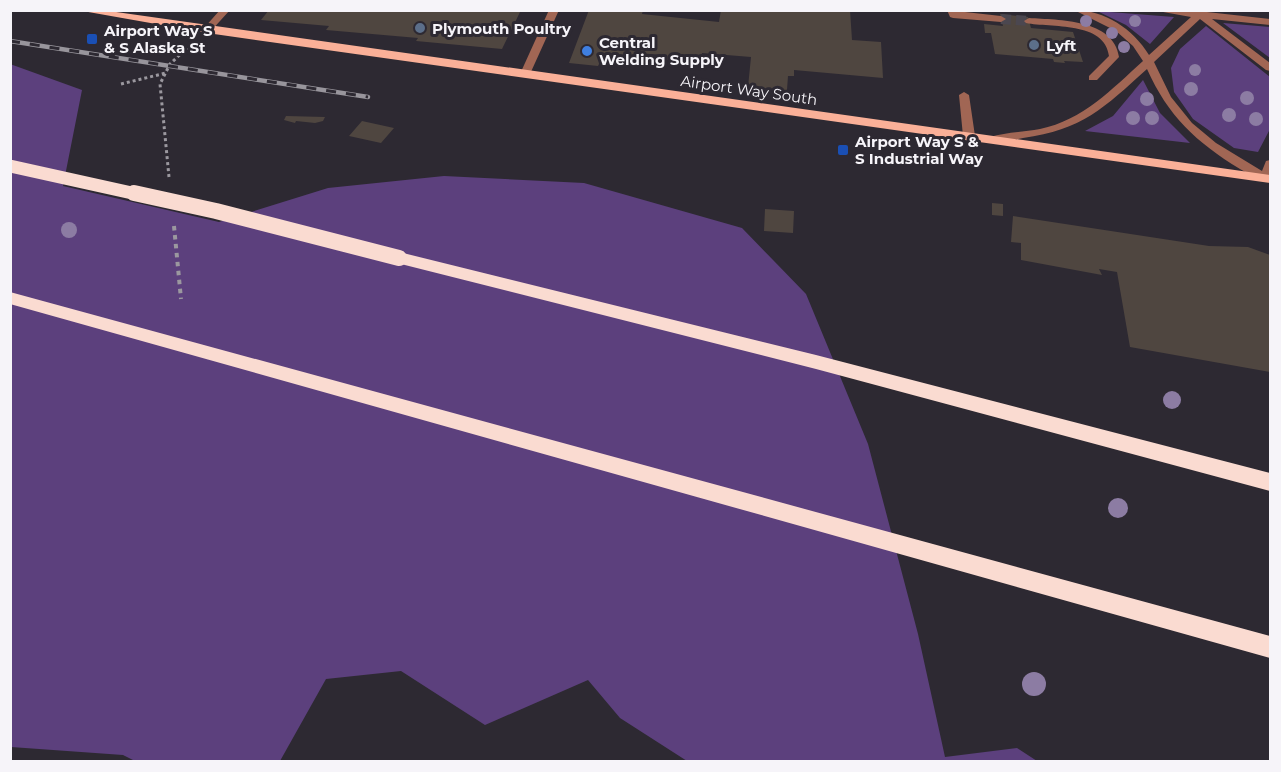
<svg xmlns="http://www.w3.org/2000/svg" width="1281" height="772" font-family="Montserrat,sans-serif">
	<style>
		.green { fill: #5c407d }
		.building { fill: #4f4640 }
		.lines { fill: none; stroke-linecap: round; stroke-linejoin: round }
		.minor-tunnel { stroke: #4b4750; stroke-width: 10; stroke-dasharray: 10 5; stroke-linecap: butt }
		.path-far1 { stroke: #9b989f; stroke-width: 3; stroke-dasharray: 3 3; stroke-linecap: butt }
		.path { stroke: #9b989f; stroke-width: 4; stroke-dasharray: 4.5 4.5; stroke-linecap: butt }
		.minor { fill: #a16654; fill-rule: evenodd }
		.major { fill: #fab098; fill-rule: evenodd }
		.highway { fill: #fadbd1; fill-rule: evenodd }
		.rail-casing { stroke: #98959c; stroke-width: 4.5 }
		.rail { stroke: #2d2932; stroke-width: 3; stroke-dasharray: 10; stroke-linecap: butt }
		.highway-bridge-far1 { stroke: #fadbd1; stroke-width: 13 }
		.highway-bridge { stroke: #fadbd1; stroke-width: 16 }
		.tree { fill: #8c7ca3 }
		.service-dot { fill: #5c6f8a; stroke: #2d2932; stroke-width: 2 }
		.transit-dot { fill: #1a4fb4; stroke: #2d2932; stroke-width: 2 }
		.shop-dot { fill: #3f7fe0; stroke: #2d2932; stroke-width: 2 }
		.labels { text-anchor: middle; dominant-baseline: central; stroke-width: 6; stroke-linejoin: round; paint-order: stroke }
		.far-poi-label { font-size: 15px; font-weight: bold; fill: #f6f4f9; stroke: #2d2932; text-anchor: start }
		.far-street-label { font-size: 15px; fill: #f6f4f9; stroke: #2d2932 }
	</style>
	<rect width="100%" height="100%" fill="#2d2932"/>
	<path class="green" d="M1097 11 1174 17 1150 44 1126 25Z
		M1223 23 1270 27V58Z
		M1206 26 1270 77V129L1258 152 1234 148 1193 119 1174 92 1171 68 1180 49Z
		M10 64 82 90 63 186 219 222 328 188 444 176 584 183 742 228 806 294 868 444 918 634 945 757 1017 748 1037 761H687L620 718 588 680 485 725 401 671 326 679 280 761H135L123 755 11 747Z
		M1143 80 1160 113 1190 143 1085 131 1113 116Z"/>
	<path class="building" d="M269 10H521L502 49 416 41 418 38 326 30 329 26 261 20Z
		M589 10H643L642 14 719 22 721 10H850L852 40 881 42 883 78 794 70V76H788L787 90 748 87 751 57 702 53 701 60 678 58 677 61 662 59 664 55 637 53 634 63 601 60 598 66 569 63Z
		M1000 14 1028 17 1031 28 1073 32 1083 62 1064 61 1065 63 1054 62 1053 59 995 54 991 33H985L984 24 1003 26Z
		M286 116 325 117 323 121 315 123 296 121 295 123 284 120Z
		M362 121 394 128 381 143 349 136Z
		M992 203 1003 204V216L992 215Z
		M765 209 794 211 793 233 764 231Z
		M1013 216 1209 246 1248 247 1270 255V372L1130 347 1117 272 1099 269 1102 275 1021 260V243L1011 242Z"/>
	<g class="lines">
		<path class="minor-tunnel" d="M1001 19 1029 21"/>
		<path class="path-far1" d="M121 84 166 73
			M169 177 160 84 170 64 187 48"/>
		<path class="path" d="M174 226 181 299"/>
		<path class="minor" d="M220 10H230L210 32H204V28Z
			M549 10H559L530 74 521 76 520 74Z
			M947 10 1001 16 1006 19 1001 22 953 18 950 17Z
			M1074 10C1105 10 1133 29 1149 55L1191 17 1152 10H1208L1207 12 1270 19V25L1212 19 1270 63V71L1266 70 1200 19 1154 62 1171 97 1192 123 1216 143 1262 171 1266 161 1270 160 1269 181C1259 183 1249 174 1240 169 1196 142 1168 116 1147 69 1104 108 1082 130 1023 138 1012 140 1000 144 990 141V137C1006 132 1024 132 1040 129 1083 120 1112 89 1143 61L1133 46 1116 31Z
			M1029 18C1059 20 1114 19 1119 57L1097 80H1089V76L1109 56C1105 21 1051 28 1026 23L1024 21Z
			M964 92 969 95 975 136 969 139 963 136 959 95Z"/>
		<path class="major" d="M77 10H102L1270 175V183L207 33Z"/>
		<path class="highway" d="M399 252 816 355 1270 473V491L816 369 393 262 391 258 393 254Z
			M10 292 1270 636V658L10 304Z"/>
		<g class="rail-casing">
			<path id="rail" d="M10 41 368 97"/>
		</g>
		<use href="#rail" class="rail"/>
		<path class="highway-bridge-far1" d="M10 166 141 195"/>
		<path class="highway-bridge" d="M134 193 216 211 399 258"/>
	</g>
	<g class="tree">
		<circle cx="1086" cy="21" r="6"/>
		<circle cx="1135" cy="21" r="6"/>
		<circle cx="1112" cy="33" r="6"/>
		<circle cx="1124" cy="47" r="6"/>
		<circle cx="1195" cy="70" r="6"/>
		<circle cx="1191" cy="89" r="7"/>
		<circle cx="1247" cy="98" r="7"/>
		<circle cx="1147" cy="99" r="7"/>
		<circle cx="1229" cy="115" r="7"/>
		<circle cx="1133" cy="118" r="7"/>
		<circle cx="1152" cy="118" r="7"/>
		<circle cx="1256" cy="119" r="7"/>
		<circle cx="69" cy="230" r="8"/>
		<circle cx="1172" cy="400" r="9"/>
		<circle cx="1118" cy="508" r="10"/>
		<circle cx="1034" cy="684" r="12"/>
	</g>
	<g class="service-dot">
		<circle cx="420" cy="28" r="6"/>
		<circle cx="1034" cy="45" r="6"/>
	</g>
	<g class="transit-dot">
		<rect x="86" y="33" width="12" height="12" rx="3"/>
		<rect x="837" y="144" width="12" height="12" rx="3"/>
	</g>
	<circle class="shop-dot" cx="587" cy="51" r="6"/>
	<g class="labels">
		<g class="far-poi-label">
			<text x="432" y="28">Plymouth Poultry</text>
			<text x="104" y="30">Airport Way S<tspan x="104" dy="17">&amp; S Alaska St</tspan></text>
			<text x="599" y="42">Central<tspan x="599" dy="17">Welding Supply</tspan></text>
			<text x="1046" y="45">Lyft</text>
			<text x="855" y="141">Airport Way S &amp;<tspan x="855" dy="17">S Industrial Way</tspan></text>
		</g>
		<g class="far-street-label">
			<text transform="translate(749 90) rotate(8)">Airport Way South</text>
		</g>
	</g>
	<rect width="1281" height="772" fill="none" stroke="#f6f4f9" stroke-width="24"/>
</svg>
